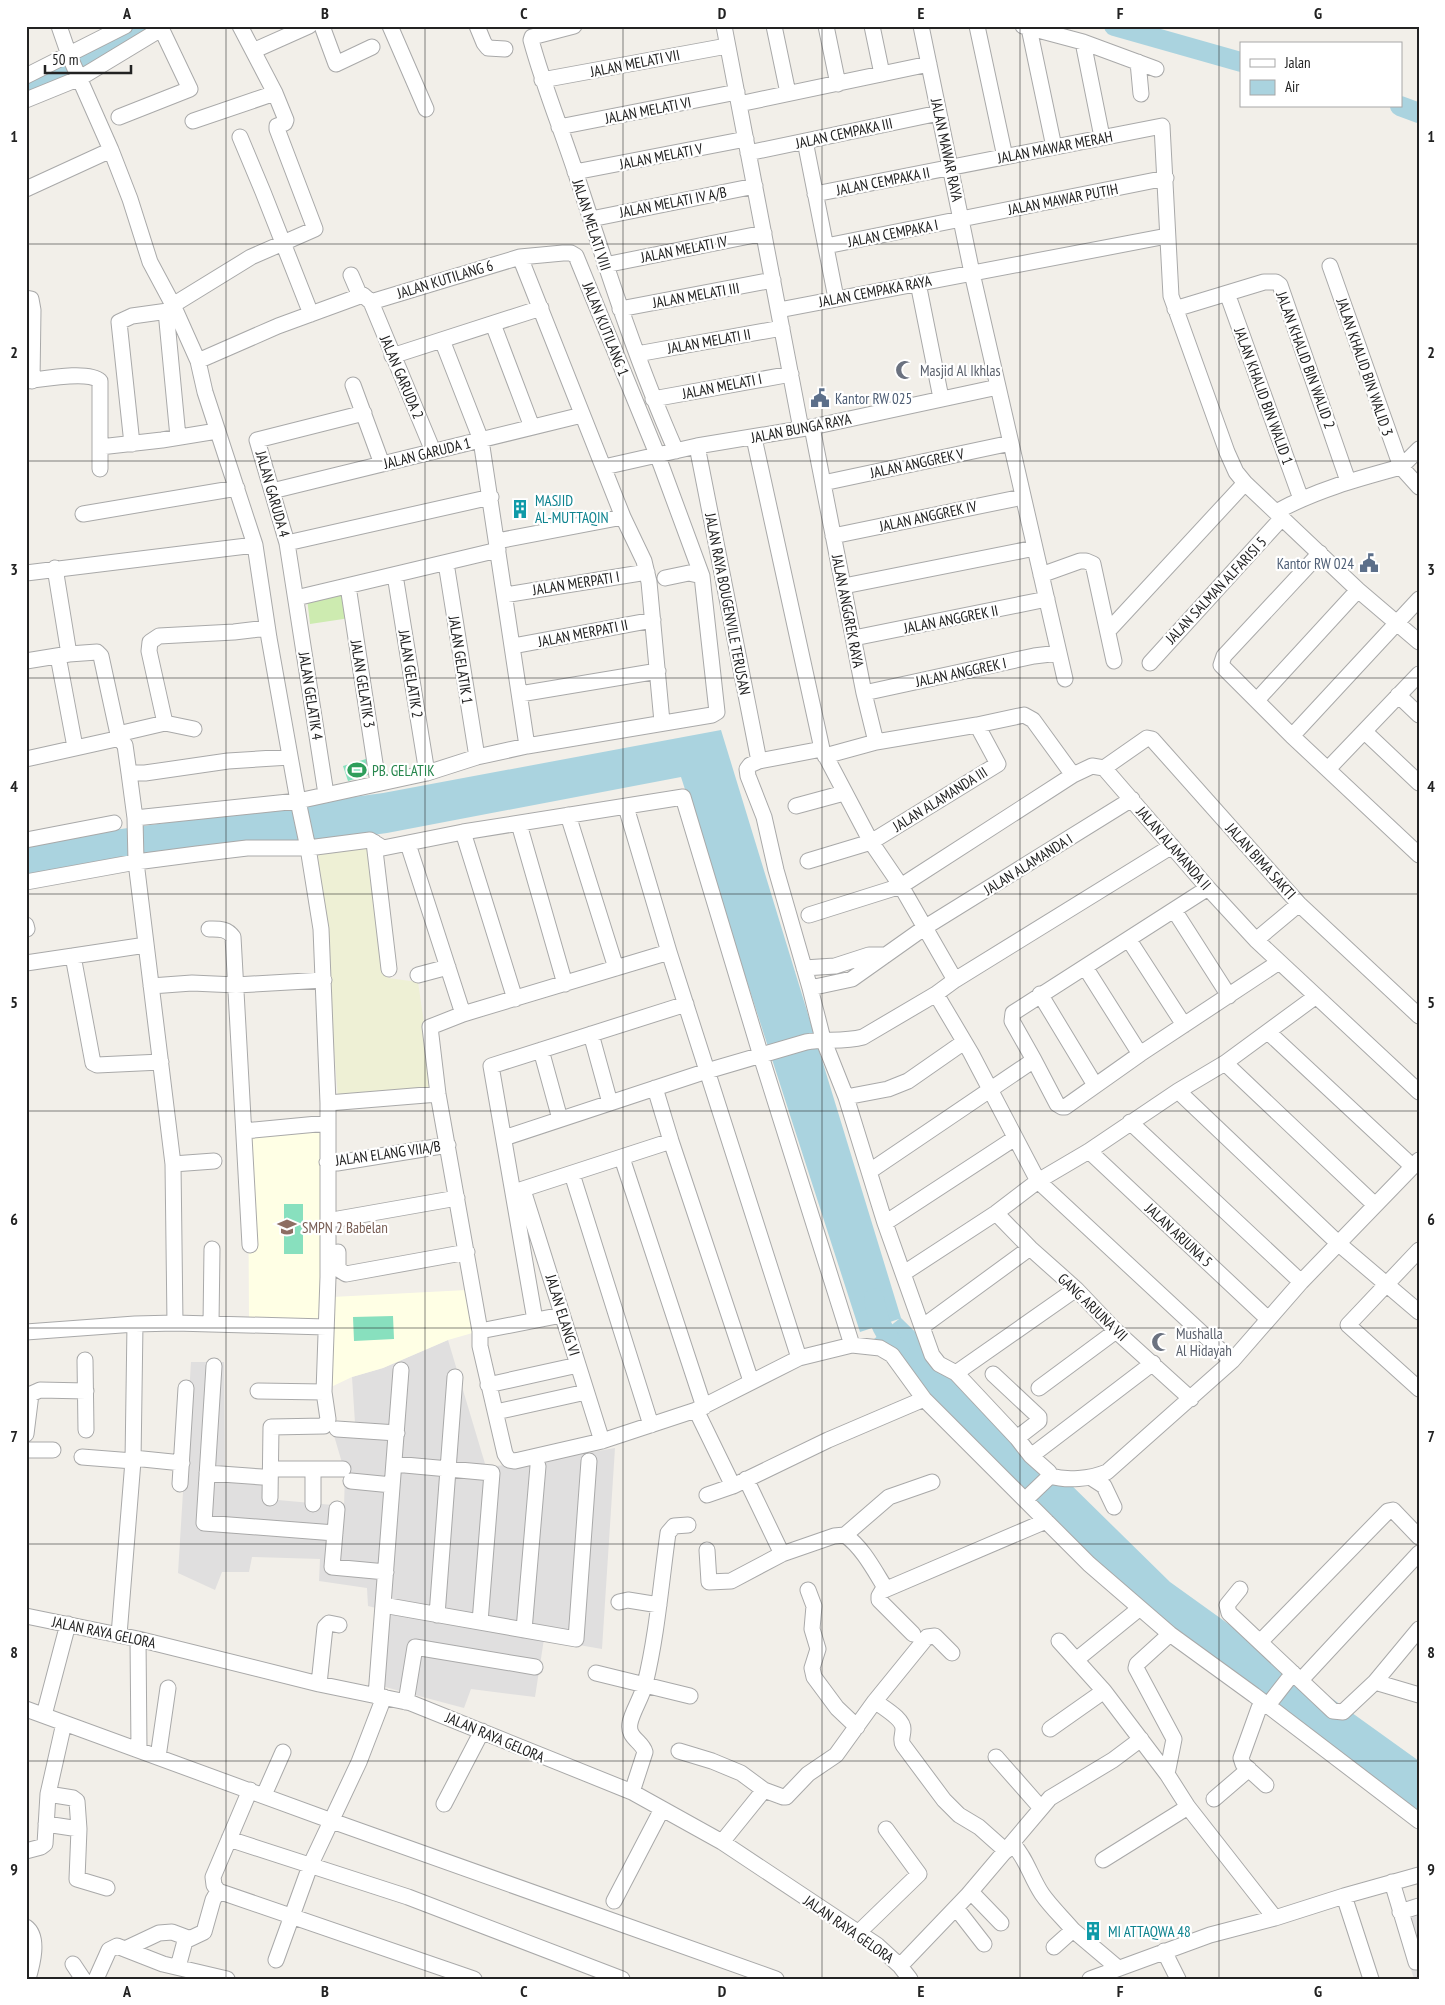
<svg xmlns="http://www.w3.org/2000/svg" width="1445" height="2005" font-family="'PT Sans Narrow',sans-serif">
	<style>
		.residential { fill: #e0dfdf }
		.education { fill: #ffffe5 }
		.farmland { fill: #eef0d5 }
		.grass { fill: #cdebb0 }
		.pitch { fill: #88e0be }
		.water { fill: #aad3df }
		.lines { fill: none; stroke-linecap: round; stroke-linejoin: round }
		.river { stroke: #aad3df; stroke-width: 20 }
		.minor-casing { stroke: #a9a9a9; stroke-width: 17 }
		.minor { stroke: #fff; stroke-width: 15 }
		.grid { fill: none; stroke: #222; stroke-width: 1; stroke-opacity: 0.55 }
		.labels { text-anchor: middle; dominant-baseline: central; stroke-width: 4.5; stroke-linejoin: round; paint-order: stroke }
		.street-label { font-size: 15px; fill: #222; stroke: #fff }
		.worship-label { font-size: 15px; fill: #5b616d; stroke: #fff; text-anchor: start }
		.service-label { font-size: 15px; fill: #4e5e75; stroke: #fff; text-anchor: start }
		.culture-label { font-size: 15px; fill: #0d838f; stroke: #fff; text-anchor: start }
		.leisure-label { font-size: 15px; fill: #27864d; stroke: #fff; text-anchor: start }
		.education-label { font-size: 15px; fill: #785e54; stroke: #fff; text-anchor: start }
		.neatline { fill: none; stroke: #222; stroke-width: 2 }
		.grid-label { font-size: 16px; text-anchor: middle; font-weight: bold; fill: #222 }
	</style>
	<rect width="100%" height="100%" fill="#f2efe9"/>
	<path class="residential" d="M448 1340 486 1467 536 1462 615 1448 602 1649 544 1639 535 1697 471 1689 464 1708 370 1683 376 1608 368 1606 367 1588 319 1581 320 1559 252 1557 249 1572H222L215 1590 178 1573 191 1362H224L225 1467 265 1469 267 1499 344 1506 345 1473 330 1422 355 1423 352 1377 383 1368Z
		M1419 1897V1979H1414L1391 1905Z"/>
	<path class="education" d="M248 1131H324L325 1324H249Z
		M467 1290 476 1332 448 1340 383 1368 352 1377 331 1387 332 1297Z"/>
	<path class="farmland" d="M371 843 388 978 418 982 434 1091 338 1098 318 854Z"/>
	<path class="grass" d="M345 591 350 618 310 624 307 598Z"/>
	<path class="pitch" d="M366 759 371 774 348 781 343 766Z
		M284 1204H303V1254H284Z
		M393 1316 394 1339 354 1341 353 1317Z"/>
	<path class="water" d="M721 730 901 1318 1170 1582 1419 1761V1830L1151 1617 874 1339 899 1319 860 1332 681 777 387 833 26 883V842L383 793Z"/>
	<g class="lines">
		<path class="river" d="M1114 26 1241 62
			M26 86 104 50 145 26
			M1400 106 1419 113
			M874 1298C878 1323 884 1333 900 1352"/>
		<g class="minor-casing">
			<path id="minor" d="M59 26 69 55 111 150 130 199 150 262 173 305 198 361 205 392 255 545 269 638 298 801 308 848 321 929 328 1103V1277L324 1392 328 1419 324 1426 271 1427 270 1498
				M322 26 336 64 372 47
				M390 26 426 109
				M477 26 484 43 488 48 505 49
				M574 26 532 37 531 40C544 88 563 133 578 180 608 272 637 363 676 451
				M724 26 801 429
				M774 26 788 93
				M826 26 838 84
				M872 26 882 74
				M921 26 972 273 1065 679
				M977 26 1005 157
				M1023 26 1083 42 1156 69
				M1029 28 1054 147
				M1083 42 1102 137
				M253 51 309 26
				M1138 62 1141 94
				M26 76 125 26
				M542 80 727 46
				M26 100 80 78 161 29
				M739 104 929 64
				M119 117 190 89 160 26
				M193 121 275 93
				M559 127 737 92
				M240 137 263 192 311 314
				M805 141 836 298
				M748 153 939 113
				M575 172 746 139
				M26 189 111 150
				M815 194 1162 126 1171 296 1227 452 1236 472 1245 483 1358 590 1419 642
				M591 219 755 186
				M826 246 1166 178
				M520 257 623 517 644 561 649 582 662 722
				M605 265 764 233
				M351 275 360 296 363 295 371 302 433 451
				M918 283 941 398
				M1227 293 1301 499
				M26 298 31 299 33 310 32 381
				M173 305 251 257 315 229 277 129V126L285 123 286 120 275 93 240 26
				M620 309 773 280
				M1175 309 1264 282H1276L1280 285 1348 481
				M779 310 1167 236
				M166 311 178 437
				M493 324 532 427
				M442 340 481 440 527 746
				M637 354 782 328
				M392 356 541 308
				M198 361 278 326 360 296
				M26 381C43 379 88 370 100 381V469
				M353 385 382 464
				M653 399 791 374
				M812 427 864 693 876 742 825 756
				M754 438 822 749 871 842 901 886 955 980
				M132 444 119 322 132 316 175 310
				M697 446 759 761
				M100 447 162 440 217 431
				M1419 449 1401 467 1419 487
				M604 467 697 446 812 427 998 387
				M823 483 1011 443
				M272 491 582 415
				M1276 512C1316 490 1357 479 1401 467L1330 266
				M83 514 237 488
				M833 536 1023 497
				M497 541 623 517
				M287 543 491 497
				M1320 553 1224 656 1221 665 1292 736 1419 855
				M446 563 477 757
				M55 568 69 654
				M26 573 255 545
				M395 575 427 773
				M1041 575 1080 561H1086L1093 564 1114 661
				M665 578 689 573 702 576
				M348 586 378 783
				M844 586 1035 548
				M505 595 647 572
				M296 598 498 550
				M1108 631 1245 483
				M854 638 1047 599
				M513 646 653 620
				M58 656 75 747
				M26 661 69 654 97 652 101 656 119 739
				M1150 663 1282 518
				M864 693 1034 656 1059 653
				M520 694 658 671
				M1398 695 1419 715
				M1257 700 1358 590
				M194 729 165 723 149 651 150 642 159 636 234 632 267 628
				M1365 732 1419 783
				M118 734 165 723
				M1292 736 1419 599
				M876 742 977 725 1024 715 1033 720 1073 775
				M822 749 759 761 750 765 747 769 748 776 764 817 776 870 810 988 823 1039 846 1097 885 1223 932 1355 939 1364 956 1373 1017 1438 1031 1456 1049 1472 1050 1476 1025 1500
				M26 759 116 739H119L125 745 129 773H145L228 761 290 757
				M1104 768 1147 738 1152 739 1299 904 1419 1016
				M1328 769 1419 674
				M129 773 135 818 136 862 173 1164 175 1323
				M326 794 287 543 257 440 364 413
				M796 806 844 793
				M626 807 669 952 799 1358
				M568 815 616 968
				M135 818 298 801 427 773 477 757 527 746 712 715 717 712 702 576 657 454 576 256 571 253H563L520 257 371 302
				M519 824 565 984
				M463 832 515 999
				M26 840 114 823
				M374 842 389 969
				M408 844 463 1014
				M808 861 871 842 998 764 977 725
				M26 882 136 862 197 854 247 848H308L370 840 383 848 463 832 683 797 761 1056 852 1345 799 1358 696 1410 602 1441 515 1461 509 1460 505 1454 480 1346V1331
				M1174 910 1229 996
				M809 915 901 886 1073 775 1092 766 1104 768 1208 888 1256 940 1419 1092
				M26 925 27 929
				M209 929C218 929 227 928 233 937L250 1245
				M1129 940 1184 1025
				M1256 940 1299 904
				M73 956 146 945
				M26 963 73 956 93 1063 97 1065 161 1062
				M1085 967 1140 1054
				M804 968 835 966 869 955H886
				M418 975 448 967
				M151 986 192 983 236 985 324 980
				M810 988 852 979 924 928 1132 799
				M936 994 971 1053 1038 1181 1232 1361
				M1040 994 1095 1085
				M1268 1032 1412 1166
				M591 1034 610 1103
				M541 1050 560 1119
				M1034 1060 1012 1021 1013 1013 1208 888
				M1225 1063 1375 1205
				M655 1088 671 1141 751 1381
				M1178 1091 1339 1244 1419 1312
				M846 1097 888 1089 908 1081 964 1042
				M328 1103 438 1094
				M1130 1122 1301 1282
				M244 1131 328 1123
				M504 1138 707 1071 806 1042C825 1039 844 1042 863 1037L936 994 955 980 1172 846
				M1089 1151 1268 1319
				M622 1158 704 1407
				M327 1162 337 1163 448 1145
				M173 1164 214 1161
				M870 1171 1034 1060 1057 1104 1062 1107H1065L1140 1054 1279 962
				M572 1174 651 1425
				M523 1190 602 1441
				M514 1192 671 1141
				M996 1213 1030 1248 1076 1289 1116 1331 1191 1399
				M338 1219 457 1198
				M885 1223 1015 1138
				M1419 1250 1348 1325 1419 1389
				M338 1252V1269L346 1274 467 1252
				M904 1273 996 1213 1038 1181 1089 1151 1178 1091 1225 1063 1315 997
				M562 1315 480 1331 438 1094 430 1027 463 1014 669 952
				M535 1320 491 1066 686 1004
				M211 1324 212 1249
				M922 1327 1030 1248
				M26 1332 135 1324 175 1323 326 1327
				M852 1345 880 1348 892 1355 924 1399 1089 1564 1170 1634 1254 1695 1419 1821
				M85 1360 86 1430
				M214 1366 204 1523 335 1533
				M956 1373 1076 1289
				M993 1374 1039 1417V1421L1017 1438
				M488 1385 578 1365
				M1039 1388 1116 1331
				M258 1391 324 1392
				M696 1410 733 1486
				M496 1412 586 1392
				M337 1429 397 1433
				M26 1434 31 1394 40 1390 86 1391
				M26 1450H53
				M1031 1456 1153 1363
				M82 1457 133 1461
				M133 1458 182 1463
				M394 1464 492 1473 480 1622
				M271 1469H343
				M313 1469V1504
				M207 1473 262 1477
				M1050 1476C1067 1481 1090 1479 1107 1472L1232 1361 1301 1282 1419 1160
				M1090 1477 1104 1486 1114 1507
				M746 1479 782 1554
				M351 1481 392 1485
				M180 1484 186 1388
				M707 1495 733 1486 828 1440 924 1399
				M337 1509 332 1567 386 1572
				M845 1535C863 1548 874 1570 886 1589
				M707 1550 709 1582 731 1581 782 1554 834 1536 845 1535 889 1497 932 1482
				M1240 1589 1227 1605 1229 1613 1333 1711 1343 1712 1375 1682 1419 1629
				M808 1590 814 1606 812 1629 818 1649 812 1668 814 1677 837 1708 857 1727
				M619 1602 628 1600 659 1605
				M383 1605 576 1639 589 1461
				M437 1615 455 1377
				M26 1616 138 1639 319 1684 411 1703 632 1792 722 1842 877 1945 900 1966 910 1979
				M524 1630 538 1466
				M913 1634 879 1600V1596L882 1591 1046 1521
				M1170 1634 1137 1664 1136 1668 1174 1739 1167 1774 1188 1807 1275 1918
				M119 1635 133 1461 135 1324
				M138 1639 139 1750
				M1059 1641 1104 1691 1167 1774
				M1260 1642 1388 1511 1393 1510 1419 1537
				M1076 1660 1140 1608
				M596 1673 690 1696
				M1301 1680 1419 1553
				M1375 1682 1419 1695
				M319 1684 325 1627 329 1623 339 1625
				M376 1696 401 1370
				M875 1701C883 1708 903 1718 903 1729 903 1736 900 1740 903 1745L944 1800 959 1815 979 1827 1006 1851
				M406 1702 415 1647 535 1667
				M26 1709 332 1821 776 1979
				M44 1715 68 1624
				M1050 1729 1104 1691
				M679 1751 712 1761 741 1773 764 1790
				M158 1757 168 1688
				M996 1757 1040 1807
				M1266 1785 1243 1764 1241 1758 1259 1708 1272 1700 1293 1673
				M250 1790 213 1877 214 1885 218 1891 474 1979
				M632 1792 645 1752C642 1741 627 1738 630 1723 632 1712 642 1697 645 1684 657 1635 661 1583 668 1533L674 1526 688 1525
				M48 1794 73 1798 77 1801 79 1829 77 1879 107 1888
				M264 1795 283 1752
				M1214 1799 1249 1769
				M444 1804 482 1731
				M46 1824 79 1829
				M229 1839 408 1897 622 1979
				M722 1842 764 1790 783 1797H786L808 1774 836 1755 875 1701 927 1637 935 1636 952 1653
				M1012 1843C1027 1859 1030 1876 1042 1894 1051 1907 1063 1918 1073 1930
				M26 1851 41 1847 45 1844 48 1794 64 1723
				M1103 1860 1188 1807
				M1392 1882 1416 1962H1419
				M971 1892 1001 1923
				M1344 1896 1371 1979
				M614 1901 662 1809
				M956 1908 984 1944
				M1400 1912 1419 1906
				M26 1927C40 1937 32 1965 28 1979
				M858 1933 919 1874 886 1829
				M1054 1947 1073 1930 1118 1968
				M125 1949 159 1933 172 1932 188 1938
				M1164 1951 1178 1979
				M276 1960 310 1866 359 1762 384 1697
				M73 1964 83 1979
				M900 1966 967 1896 1050 1798 1113 1760 1141 1739
				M178 1967 185 1941 204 1932 213 1900 218 1891
				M96 1979 109 1950 117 1946 163 1964 227 1979
				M1090 1979 1210 1935 1275 1918 1344 1896 1419 1875"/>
		</g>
		<use href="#minor" class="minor"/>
	</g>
	<path class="grid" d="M226 26V1979M425 26V1979M623 26V1979M822 26V1979M1020 26V1979M1219 26V1979M26 244H1419M26 461H1419M26 678H1419M26 894H1419M26 1111H1419M26 1328H1419M26 1544H1419M26 1761H1419"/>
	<defs>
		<g id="mosque-bare" transform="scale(1.5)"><path d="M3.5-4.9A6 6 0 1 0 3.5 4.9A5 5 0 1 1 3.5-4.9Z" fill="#6b7280" stroke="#fff" stroke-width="2.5" paint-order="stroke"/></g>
		<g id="civic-bare" transform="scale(1.5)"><path d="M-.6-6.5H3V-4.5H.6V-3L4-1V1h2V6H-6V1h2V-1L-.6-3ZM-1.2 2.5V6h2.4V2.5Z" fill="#5c6f8a" stroke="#fff" stroke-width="2.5" paint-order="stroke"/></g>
		<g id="building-bare" transform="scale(1.5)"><path d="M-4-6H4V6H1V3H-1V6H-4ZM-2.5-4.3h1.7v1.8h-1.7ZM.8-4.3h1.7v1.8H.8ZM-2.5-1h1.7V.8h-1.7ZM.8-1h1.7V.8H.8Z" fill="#0f9aa8" stroke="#fff" stroke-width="2.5" paint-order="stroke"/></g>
		<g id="stadium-bare" transform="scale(1.5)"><path d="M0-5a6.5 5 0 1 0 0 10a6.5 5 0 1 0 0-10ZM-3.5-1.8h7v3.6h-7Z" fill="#2e9e5b" stroke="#fff" stroke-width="2.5" paint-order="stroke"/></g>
		<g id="school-bare" transform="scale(1.5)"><path d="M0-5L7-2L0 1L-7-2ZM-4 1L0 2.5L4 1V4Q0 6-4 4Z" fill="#8d6e63" stroke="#fff" stroke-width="2.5" paint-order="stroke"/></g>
	</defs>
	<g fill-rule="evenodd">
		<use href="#mosque-bare" x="905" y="370"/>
		<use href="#civic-bare" x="820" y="398"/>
		<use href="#building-bare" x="520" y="509"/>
		<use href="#civic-bare" x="1369" y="563"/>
		<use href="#stadium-bare" x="357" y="770"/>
		<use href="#school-bare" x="287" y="1227"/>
		<use href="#mosque-bare" x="1161" y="1342"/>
		<use href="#building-bare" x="1093" y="1931"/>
	</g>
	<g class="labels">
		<g class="street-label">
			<text transform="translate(635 63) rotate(-11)">JALAN MELATI VII</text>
			<text transform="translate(648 110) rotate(-11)">JALAN MELATI VI</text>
			<text transform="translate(844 133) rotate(-12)">JALAN CEMPAKA III</text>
			<text transform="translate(1055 147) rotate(-11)">JALAN MAWAR MERAH</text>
			<text transform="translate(947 150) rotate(78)">JALAN MAWAR RAYA</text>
			<text transform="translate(661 156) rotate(-11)">JALAN MELATI V</text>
			<text transform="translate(883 181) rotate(-11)">JALAN CEMPAKA II</text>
			<text transform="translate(1063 199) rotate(-11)">JALAN MAWAR PUTIH</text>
			<text transform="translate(673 202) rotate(-11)">JALAN MELATI IV A/B</text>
			<text transform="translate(592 225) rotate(72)">JALAN MELATI VIII</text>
			<text transform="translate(893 233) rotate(-11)">JALAN CEMPAKA I</text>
			<text transform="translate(684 249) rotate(-11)">JALAN MELATI IV</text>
			<text transform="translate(445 279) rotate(-17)">JALAN KUTILANG 6</text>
			<text transform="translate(875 291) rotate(-11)">JALAN CEMPAKA RAYA</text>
			<text transform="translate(696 295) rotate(-10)">JALAN MELATI III</text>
			<text transform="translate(606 329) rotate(68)">JALAN KUTILANG 1</text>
			<text transform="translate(709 341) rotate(-10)">JALAN MELATI II</text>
			<text transform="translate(1306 360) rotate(70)">JALAN KHALID BIN WALID 2</text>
			<text transform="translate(1365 367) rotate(71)">JALAN KHALID BIN WALID 3</text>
			<text transform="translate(402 377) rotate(67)">JALAN GARUDA 2</text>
			<text transform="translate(722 386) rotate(-11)">JALAN MELATI I</text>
			<text transform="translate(1264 396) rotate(70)">JALAN KHALID BIN WALID 1</text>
			<text transform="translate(801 428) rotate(-11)">JALAN BUNGA RAYA</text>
			<text transform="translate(427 453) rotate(-14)">JALAN GARUDA 1</text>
			<text transform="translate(917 463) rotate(-12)">JALAN ANGGREK V</text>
			<text transform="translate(273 494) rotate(74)">JALAN GARUDA 4</text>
			<text transform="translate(928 516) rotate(-12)">JALAN ANGGREK IV</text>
			<text transform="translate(576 583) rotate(-9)">JALAN MERPATI I</text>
			<text transform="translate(1216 590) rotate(-47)">JALAN SALMAN ALFARISI 5</text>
			<text transform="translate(728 604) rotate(79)">JALAN RAYA BOUGENVILE TERUSAN</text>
			<text transform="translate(848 611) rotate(79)">JALAN ANGGREK RAYA</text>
			<text transform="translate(951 619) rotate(-11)">JALAN ANGGREK II</text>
			<text transform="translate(583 633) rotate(-11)">JALAN MERPATI II</text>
			<text transform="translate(461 660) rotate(81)">JALAN GELATIK 1</text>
			<text transform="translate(961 672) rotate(-12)">JALAN ANGGREK I</text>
			<text transform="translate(411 674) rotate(81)">JALAN GELATIK 2</text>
			<text transform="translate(363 684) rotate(81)">JALAN GELATIK 3</text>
			<text transform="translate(311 696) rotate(81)">JALAN GELATIK 4</text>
			<text transform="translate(940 799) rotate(-32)">JALAN ALAMANDA III</text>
			<text transform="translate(1174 848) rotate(49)">JALAN ALAMANDA II</text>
			<text transform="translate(1261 861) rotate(48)">JALAN BIMA SAKTI</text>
			<text transform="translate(1028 864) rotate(-32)">JALAN ALAMANDA I</text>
			<text transform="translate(388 1153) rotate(-8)">JALAN ELANG VIIA/B</text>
			<text transform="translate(1179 1235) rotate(43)">JALAN ARJUNA 5</text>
			<text transform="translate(1093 1307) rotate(44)">GANG ARJUNA VII</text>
			<text transform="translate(563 1315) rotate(73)">JALAN ELANG VI</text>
			<text transform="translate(104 1632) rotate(12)">JALAN RAYA GELORA</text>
			<text transform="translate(495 1737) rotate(23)">JALAN RAYA GELORA</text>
			<text transform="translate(849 1929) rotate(35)">JALAN RAYA GELORA</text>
		</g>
		<g class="worship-label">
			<text x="920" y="370">Masjid Al Ikhlas</text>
			<text x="1176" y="1333">Mushalla<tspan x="1176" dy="17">Al Hidayah</tspan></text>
		</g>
		<g class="service-label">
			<text x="835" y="398">Kantor RW 025</text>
			<text x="1354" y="563" text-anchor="end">Kantor RW 024</text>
		</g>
		<g class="culture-label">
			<text x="535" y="500">MASJID<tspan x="535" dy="17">AL-MUTTAQIN</tspan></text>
			<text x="1108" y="1931">MI ATTAQWA 48</text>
		</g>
		<g class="leisure-label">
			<text x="372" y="770">PB. GELATIK</text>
		</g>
		<g class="education-label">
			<text x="302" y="1227">SMPN 2 Babelan</text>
		</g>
	</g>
	<rect width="1445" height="2005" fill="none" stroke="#ffffff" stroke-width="55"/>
	<rect x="1240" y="42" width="162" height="65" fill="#ffffff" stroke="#a7a7a7"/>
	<rect x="1250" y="59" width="25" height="8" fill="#ffffff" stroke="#a7a7a7"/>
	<text x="1285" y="68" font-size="15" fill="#222222">Jalan</text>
	<rect x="1250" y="80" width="25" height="15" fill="#aad3df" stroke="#a7a7a7"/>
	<text x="1285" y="92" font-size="15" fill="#222222">Air</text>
	<path d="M45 65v8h86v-8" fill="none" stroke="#222222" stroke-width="2.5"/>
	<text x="52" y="65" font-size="15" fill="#222222" stroke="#ffffff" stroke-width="4" paint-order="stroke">50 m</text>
	<rect x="28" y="28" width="1390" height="1950" class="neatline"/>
	<g class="grid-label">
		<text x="127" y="19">A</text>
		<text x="325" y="19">B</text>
		<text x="524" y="19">C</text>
		<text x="722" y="19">D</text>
		<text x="921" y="19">E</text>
		<text x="1120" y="19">F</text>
		<text x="1318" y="19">G</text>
		<text x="14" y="142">1</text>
		<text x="1431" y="142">1</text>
		<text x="14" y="358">2</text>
		<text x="1431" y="358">2</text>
		<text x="14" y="575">3</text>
		<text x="1431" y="575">3</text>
		<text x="14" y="792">4</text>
		<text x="1431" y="792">4</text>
		<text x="14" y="1008">5</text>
		<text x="1431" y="1008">5</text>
		<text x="14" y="1225">6</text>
		<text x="1431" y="1225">6</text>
		<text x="14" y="1442">7</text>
		<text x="1431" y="1442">7</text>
		<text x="14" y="1658">8</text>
		<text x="1431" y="1658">8</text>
		<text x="14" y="1875">9</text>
		<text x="1431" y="1875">9</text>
		<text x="127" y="1997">A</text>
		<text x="325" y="1997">B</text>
		<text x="524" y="1997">C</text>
		<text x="722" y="1997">D</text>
		<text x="921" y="1997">E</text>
		<text x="1120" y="1997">F</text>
		<text x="1318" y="1997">G</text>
	</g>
</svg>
